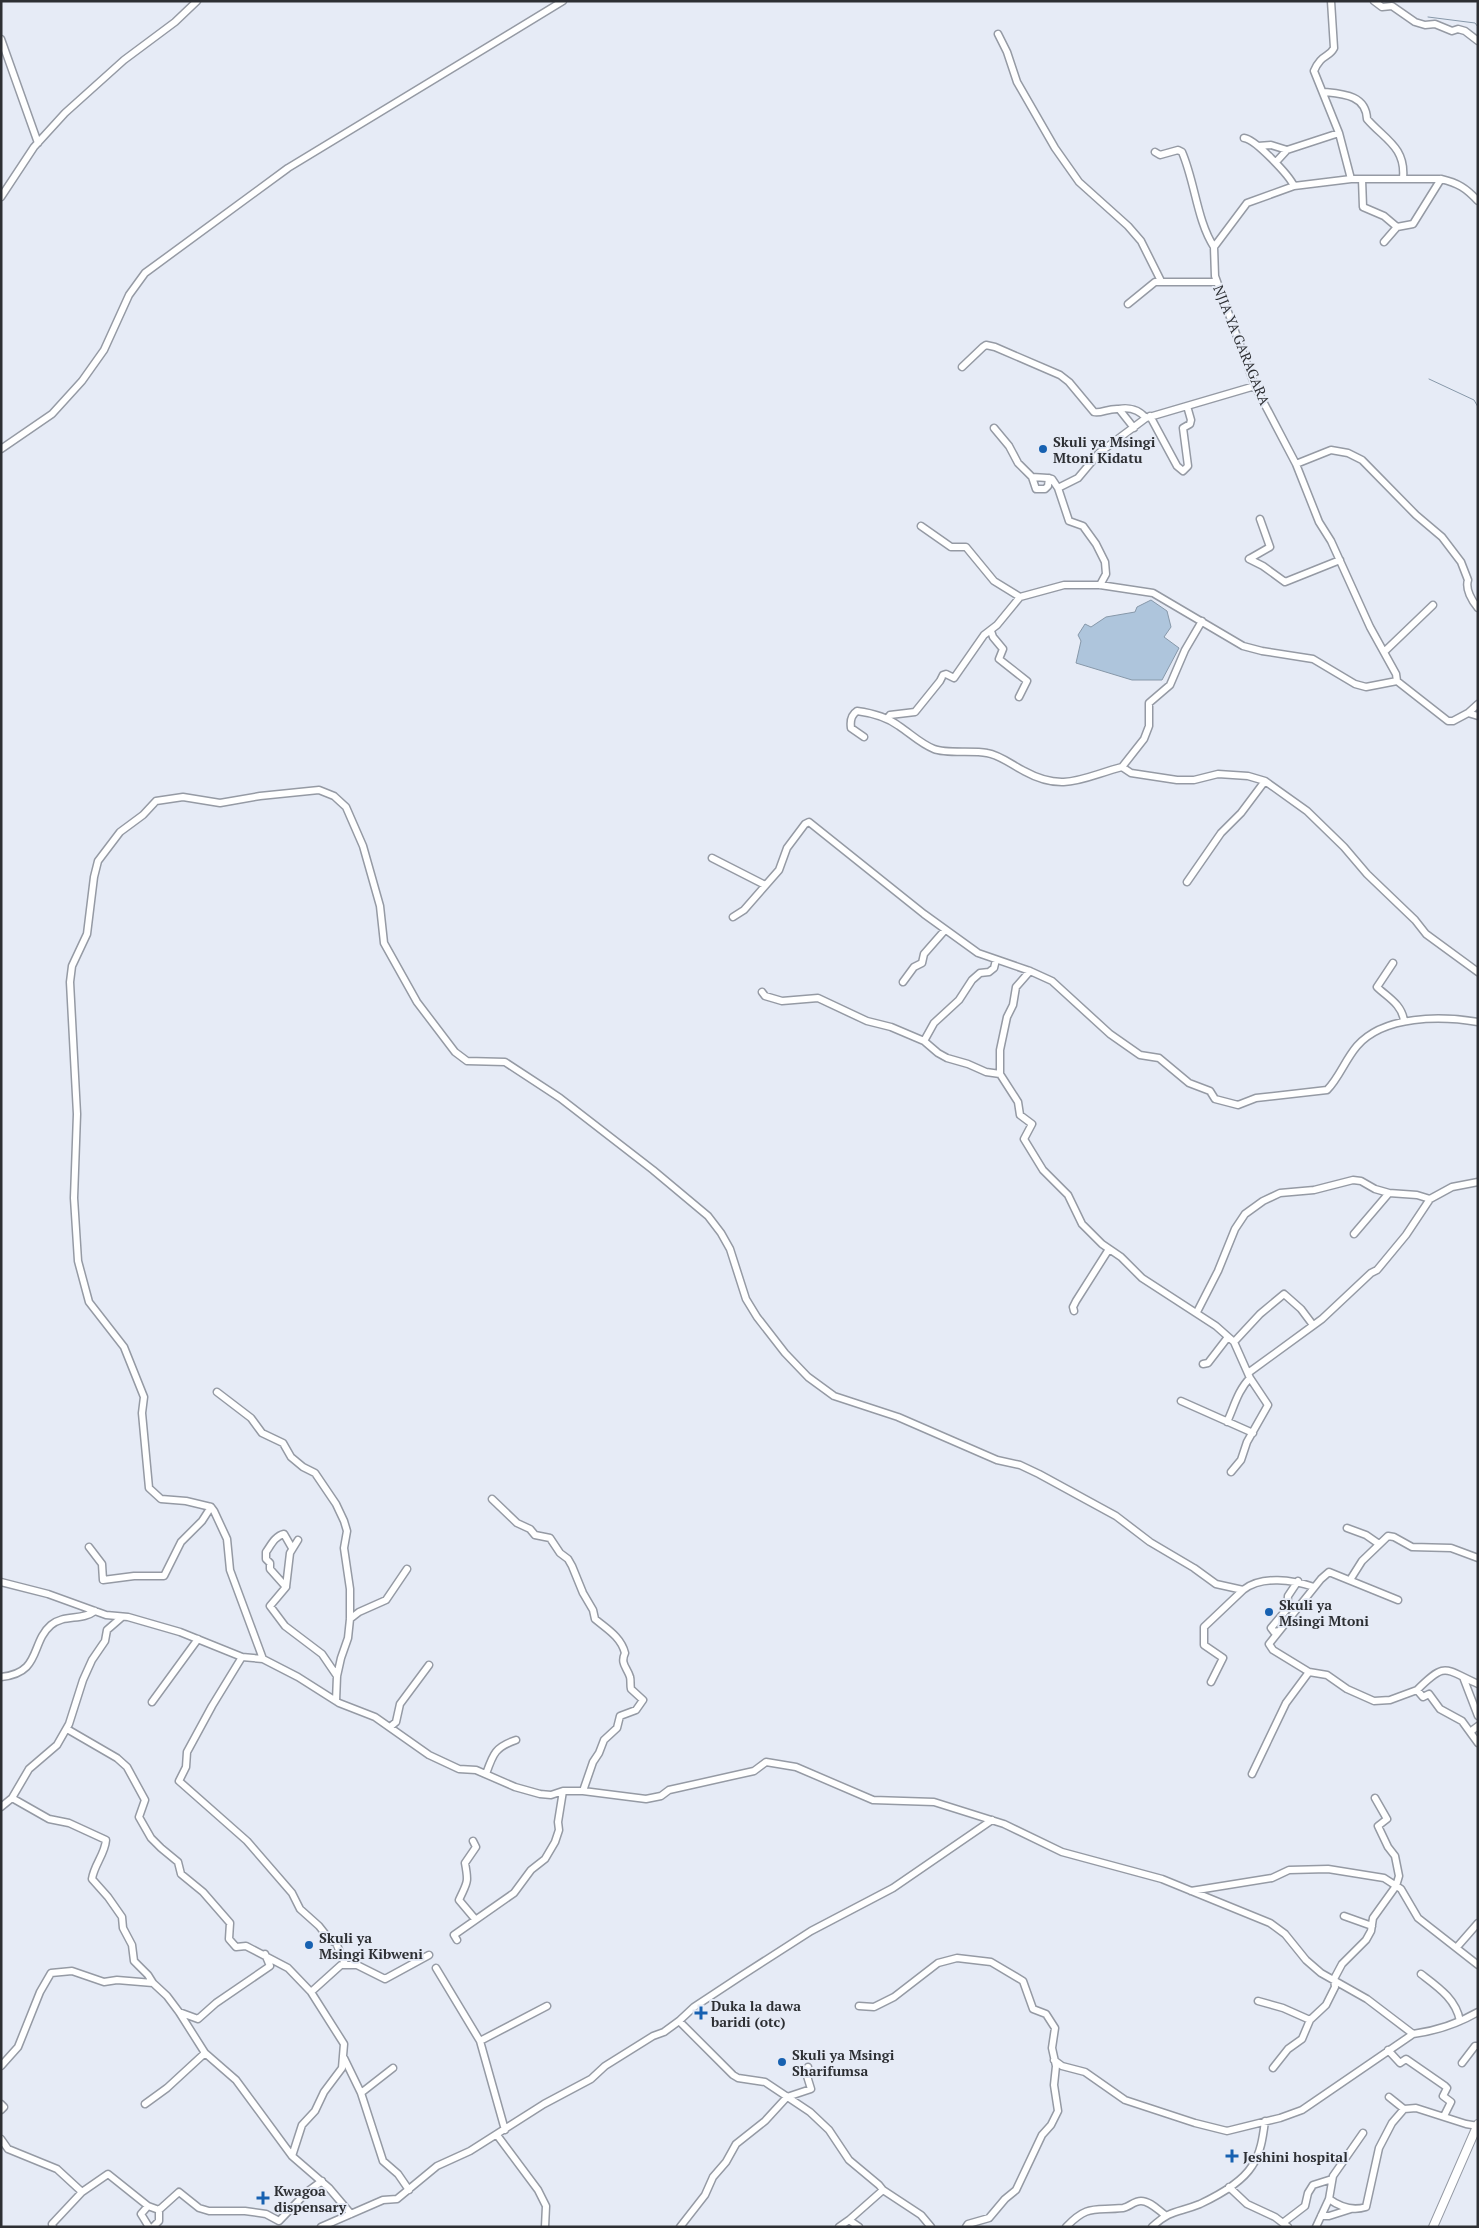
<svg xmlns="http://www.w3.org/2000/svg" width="1479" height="2228" font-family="'PT Serif',serif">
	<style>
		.water { fill: #aec5dc; stroke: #8798a9 }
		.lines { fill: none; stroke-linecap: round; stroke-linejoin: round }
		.stream { stroke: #8798a9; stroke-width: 1 }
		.minor-casing { stroke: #959aa4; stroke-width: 9 }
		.major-casing { stroke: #959aa4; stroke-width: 10 }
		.minor { stroke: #fff; stroke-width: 6 }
		.major { stroke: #fff; stroke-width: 8 }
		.poi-dot { fill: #1761b1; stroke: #e6ebf6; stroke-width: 2 }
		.labels { text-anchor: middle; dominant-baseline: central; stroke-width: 4; stroke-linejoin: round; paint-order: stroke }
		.street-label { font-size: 14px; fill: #2d2f33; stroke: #e6ebf6 }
		.poi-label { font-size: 14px; font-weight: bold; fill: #2d2f33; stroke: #e6ebf6; text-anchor: start }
	</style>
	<rect width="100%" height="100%" fill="#e6ebf6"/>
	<path class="water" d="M1151 600 1167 611 1171 627 1164 637 1179 648 1162 680H1132L1076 663 1081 641 1078 635 1085 624 1091 627 1106 617 1135 612 1137 607Z"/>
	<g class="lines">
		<path class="stream" d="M1428 17 1475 23 1478 27
			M1429 379 1474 400 1478 407"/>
		<g class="minor-casing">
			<path id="minor" d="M1374 1 1382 7 1392 6 1415 22 1425 25 1435 24 1452 31 1458 29 1465 31 1478 41
				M998 34 1007 52 1017 82 1055 148 1079 182 1128 226 1141 241 1161 281
				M1 39 38 143
				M1324 92C1343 94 1366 95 1367 119 1384 139 1406 147 1403 178
				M1339 133 1351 179
				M1244 138C1255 139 1289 175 1294 186
				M1258 146 1271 145 1287 150
				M1155 152 1160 155 1178 150 1182 152C1195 182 1197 221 1214 247
				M1276 162 1287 150 1339 133 1314 71C1321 54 1329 58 1334 48L1331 1
				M1362 179 1363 207 1384 216 1397 227 1384 242
				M1 197 34 147 65 113 124 60 175 22 197 1
				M1397 227 1413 224 1441 179
				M1128 304 1155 282H1217
				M962 367 983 347 986 345 995 347 1060 375 1069 382 1094 412C1101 414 1108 408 1119 409L1134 428
				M1119 409C1129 407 1139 410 1146 418
				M1150 416 1177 466 1183 471 1188 466 1183 428 1190 424 1191 420 1187 406
				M994 428 1009 446 1018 463 1032 477
				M1 449 52 414 82 381 104 350 129 295 145 273 288 168 563 1
				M1296 464 1331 450 1348 453 1362 460 1416 515 1442 537 1461 562 1468 580C1465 589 1472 601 1478 608
				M1049 478 1048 486 1045 489H1036L1032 477C1039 478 1045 477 1052 479L1058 488 1078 478 1099 453 1146 418 1255 386
				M1058 488 1069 521 1083 526 1096 544 1105 562 1106 574 1100 585
				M921 526 951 547H966L994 581 1020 597 1064 585H1100L1153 593 1243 646 1262 651 1313 659 1355 684 1366 687 1397 681 1448 721H1453L1468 713 1478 716
				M1249 559 1263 566 1285 582 1340 560
				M1249 559 1270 547 1260 519
				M991 631 993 637 1003 649 999 659 1027 681 1019 697
				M1384 652 1433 605
				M1397 681 1396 674 1370 627 1331 541 1319 522 1296 464 1255 386 1215 276 1214 247 1247 203 1294 186 1351 179H1441C1458 183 1466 188 1478 201
				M1468 713 1478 704
				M887 719 890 715 915 712 940 681 943 675 946 674 954 678 984 635 997 625 1020 597
				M864 737 851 728C850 721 851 715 857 711 872 713 887 717 899 726 911 734 921 744 934 749 946 754 973 750 987 753 1000 755 1012 765 1024 771 1064 793 1083 777 1122 767L1131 773 1177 780H1194L1218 774 1248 776 1265 781 1307 811 1344 847 1367 874 1415 920 1426 934 1478 972
				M1122 767 1144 739 1149 726V703L1170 685 1185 650 1202 621
				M712 858 765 885
				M1187 882 1221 833 1241 813 1265 781
				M733 917 744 910 779 870 787 848 805 824 809 822 924 914 978 953 1030 971 1052 981 1110 1034 1140 1055 1159 1058 1189 1083 1210 1091 1215 1099 1238 1105 1256 1098 1327 1090C1339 1078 1345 1060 1357 1046 1384 1015 1441 1016 1478 1022
				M1393 963 1377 987C1387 997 1402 1004 1404 1021
				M1030 971 1016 987 1013 1005 1007 1017 1000 1050V1074L1018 1102 1020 1115 1032 1124 1024 1139 1043 1170 1068 1195 1082 1224 1102 1244 1121 1257 1142 1278 1216 1326 1234 1342 1250 1378 1268 1405 1247 1442 1241 1460 1231 1472
				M903 982 914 967 922 963 924 954 945 930
				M762 992 765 996 782 1001 818 998 867 1021 891 1027 924 1041 938 1053 947 1058 968 1064 986 1072 1000 1074
				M924 1041 934 1023 959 1000 972 980 980 973 989 972 994 968 996 960
				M1354 1234 1389 1193
				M1074 1311 1073 1307 1076 1301 1109 1249
				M1197 1312 1218 1271 1235 1229 1245 1214 1263 1201 1280 1193 1314 1190 1353 1180 1361 1181 1375 1189 1389 1193 1417 1195 1430 1199
				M1234 1342 1260 1314 1284 1294 1301 1309 1313 1325
				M1203 1364 1208 1363 1228 1337
				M1248 1373 1322 1319 1371 1273 1377 1270 1406 1235 1430 1199 1452 1187 1478 1182
				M217 1392 251 1418 262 1433 283 1443 291 1457 303 1467 315 1473 336 1504 344 1521 347 1531 344 1548 350 1589V1619L348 1638 341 1658 337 1676 336 1701
				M1181 1401 1253 1433
				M1227 1422C1234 1407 1238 1390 1250 1378
				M492 1499 517 1523 530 1529 535 1535 550 1538 560 1553 568 1559 572 1566 583 1593 593 1610 595 1619C607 1629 621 1637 625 1653 620 1664 627 1667 630 1677 631 1680 630 1685 631 1689L643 1700 636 1710 620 1716 617 1728 604 1740 599 1753 593 1762 583 1791
				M1347 1528 1366 1535 1379 1544
				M89 1547 102 1564 103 1580 134 1576H164L181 1542 202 1521 211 1507
				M292 1548 284 1534C275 1536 271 1545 266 1552V1559L270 1563V1569L286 1587 270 1606 285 1626 322 1654 337 1676
				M1350 1580 1362 1561 1388 1536 1394 1537 1412 1547 1451 1548 1478 1558
				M1 1582 48 1594 106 1615 128 1617 180 1632 242 1657 263 1659 298 1677 339 1703 375 1717 429 1755 459 1769 476 1770 515 1787 540 1794 551 1795 563 1791H583L646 1799 661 1796 669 1790 754 1771 766 1762 796 1767 873 1800 934 1802 1004 1824 1062 1852 1162 1879 1270 1923 1285 1934 1306 1960 1321 1973 1367 1999 1413 2034C1435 2031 1459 2023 1478 2012
				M286 1587 290 1553 298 1540
				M1398 1600 1329 1572 1321 1579 1269 1644 1273 1650 1309 1672 1327 1675 1347 1689 1374 1701 1390 1700 1417 1690 1423 1697 1429 1694 1440 1709 1462 1721 1478 1743
				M350 1619 359 1612 386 1600 407 1569
				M1279 1631 1274 1632 1271 1628 1287 1609 1288 1596 1298 1581
				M242 1657 212 1706 187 1752 186 1767 179 1781 247 1841 292 1893 300 1909 319 1926 330 1940 336 1943 345 1964
				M263 1659 230 1570 227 1539 214 1511 211 1507 186 1501 161 1499 149 1488 142 1413 144 1397 124 1347 89 1302 78 1261 74 1198 77 1114 70 982 72 966 87 934 94 877 98 861 120 832 143 815 156 801 183 797 220 803 260 796 319 790 334 796 346 807 363 846 380 906 384 943 417 1002 455 1052 467 1061 505 1062 560 1098 653 1170 708 1216 721 1233 730 1249 746 1299 757 1317 785 1353 808 1377 834 1396 898 1417 997 1460 1020 1465 1039 1474 1116 1516 1150 1542 1194 1568 1216 1584 1243 1590C1262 1575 1293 1580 1314 1587
				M1 1677C42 1673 30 1643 51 1625 64 1614 82 1621 95 1611
				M1463 1677 1478 1716
				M1211 1682 1223 1658 1204 1645V1627L1243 1590
				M1417 1690C1446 1661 1444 1669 1478 1684
				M152 1702 198 1639
				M390 1727 396 1722 400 1704 429 1665
				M67 1729 117 1758 127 1767 145 1800 139 1817 151 1838 161 1848 178 1862 181 1874 203 1892 230 1923 229 1939 236 1947 246 1946 288 1968 311 1992 344 2044 342 2068 324 2092 315 2111 302 2125 292 2156
				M1470 1732 1478 1726
				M486 1774C493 1754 495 1747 516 1740
				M1252 1774 1286 1703 1309 1672
				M12 1798 49 1819 69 1823 106 1840C105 1854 94 1865 92 1879L108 1897 122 1917 123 1928 132 1945 134 1961 148 1975 153 1983
				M1 1807 12 1798 29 1769 57 1745 69 1724 83 1680 92 1660 105 1641 107 1630 122 1617
				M473 1841 476 1847 465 1863C469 1884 467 1882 459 1900L475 1919
				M1191 1891 1272 1878 1289 1870 1328 1869 1384 1878 1401 1889 1418 1918 1478 1965
				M1344 1916 1372 1926
				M457 1940 454 1935 514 1893 531 1870 545 1859 555 1842 559 1830 558 1822 563 1791
				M1457 1947 1478 1923
				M436 1968 480 2041
				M1421 1974C1438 1987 1456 1999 1460 2021
				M311 1992 341 1965H357L385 1979 429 1955
				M1258 2001 1283 2008 1310 2020
				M859 2006 874 2007 894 1997 938 1963 957 1958 991 1962 1023 1981 1033 2009 1046 2014 1055 2028 1052 2048 1056 2066 1054 2085 1058 2111 1051 2125 1042 2135 1016 2190 1005 2199 989 2218 968 2224 966 2227
				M179 2012 198 2019 216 2003 270 1966 265 1954
				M679 2021 733 2075 738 2078 765 2082 810 2112 829 2130 849 2160 879 2185 883 2190
				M1388 2050 1400 2063 1406 2059 1445 2086 1447 2088 1443 2096 1451 2102 1444 2116
				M344 2058 361 2093
				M1054 2060 1062 2066 1085 2072 1125 2100 1195 2123 1227 2131 1280 2118 1302 2110 1413 2034
				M1462 2063 1475 2046H1478
				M1 2066 18 2047 40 1992 51 1973 72 1971 104 1982 117 1980 153 1983 167 1996 179 2012 205 2053
				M393 2068 361 2093 383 2161 398 2174 409 2190
				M1273 2068 1288 2049 1302 2039 1310 2020 1326 2005 1335 1987 1334 1979 1342 1964 1366 1940 1371 1931 1373 1918 1396 1886 1399 1876 1395 1856 1388 1847 1378 1826 1387 1819 1375 1798
				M1389 2097 1404 2109
				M1 2104 4 2107 1 2110
				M145 2104 167 2088 205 2053 236 2080 292 2156 329 2188 351 2214
				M505 2130 480 2041 547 2006
				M497 2135 538 2190 546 2206 545 2227
				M1 2139 8 2149 57 2169 82 2192 52 2224 53 2227
				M1229 2187 1247 2204 1275 2217 1288 2227
				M82 2192 108 2174 148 2206 159 2210 179 2192 199 2208 209 2211H245L266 2214 279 2221 307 2192 322 2181
				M1329 2199C1340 2207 1353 2211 1366 2207L1379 2148 1392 2123 1404 2109 1416 2108 1466 2124 1478 2126
				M148 2206 141 2214 149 2227
				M1321 2216H1329L1351 2209
				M849 2220 883 2190 921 2215 931 2227
				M1284 2222 1305 2206 1308 2193 1313 2185 1332 2179
				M153 2227 159 2221V2210
				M321 2227 383 2200 397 2199 437 2166 470 2151 544 2104 591 2079 605 2066 653 2036 664 2032 679 2021 694 2007 741 1976 811 1931 893 1888 992 1820
				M680 2227 705 2195 713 2177 726 2162 736 2144 765 2121 787 2097 811 2089 807 2076 808 2067
				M839 2227 849 2220 859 2227
				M1066 2227C1088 2204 1094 2211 1123 2208 1129 2207 1134 2201 1141 2201 1150 2201 1158 2210 1165 2215
				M1152 2227C1171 2209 1178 2213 1200 2204 1217 2196 1242 2182 1252 2166 1261 2153 1263 2136 1265 2121
				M1316 2227 1329 2199 1333 2176 1363 2133"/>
		</g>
		<g class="major-casing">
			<path id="major" d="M1433 2227 1478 2124"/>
		</g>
		<use href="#minor" class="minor"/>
		<use href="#major" class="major"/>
	</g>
	<g class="poi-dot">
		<circle cx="1043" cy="449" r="5"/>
		<circle cx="1269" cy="1612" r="5"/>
		<circle cx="309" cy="1945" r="5"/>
		<path d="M698.5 2005.5h5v5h5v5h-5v5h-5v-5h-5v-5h5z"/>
		<circle cx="782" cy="2062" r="5"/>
		<path d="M1229.5 2148.5h5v5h5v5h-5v5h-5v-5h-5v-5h5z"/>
		<path d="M260.5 2190.5h5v5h5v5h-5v5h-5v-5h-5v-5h5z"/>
	</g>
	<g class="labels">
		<g class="street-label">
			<text transform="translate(1242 345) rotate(68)">NJIA YA GARAGARA</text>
		</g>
		<g class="poi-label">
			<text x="1053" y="441">Skuli ya Msingi<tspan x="1053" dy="16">Mtoni Kidatu</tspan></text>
			<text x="1279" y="1604">Skuli ya<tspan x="1279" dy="16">Msingi Mtoni</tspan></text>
			<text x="319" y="1937">Skuli ya<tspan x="319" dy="16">Msingi Kibweni</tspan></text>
			<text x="711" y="2005">Duka la dawa<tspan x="711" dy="16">baridi (otc)</tspan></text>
			<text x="792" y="2054">Skuli ya Msingi<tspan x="792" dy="16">Sharifumsa</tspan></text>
			<text x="1243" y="2156">Jeshini hospital</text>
			<text x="274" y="2190">Kwagoa<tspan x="274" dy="16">dispensary</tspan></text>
		</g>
	</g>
	<rect width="1479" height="2228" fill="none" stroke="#2d2f33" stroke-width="5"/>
</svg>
